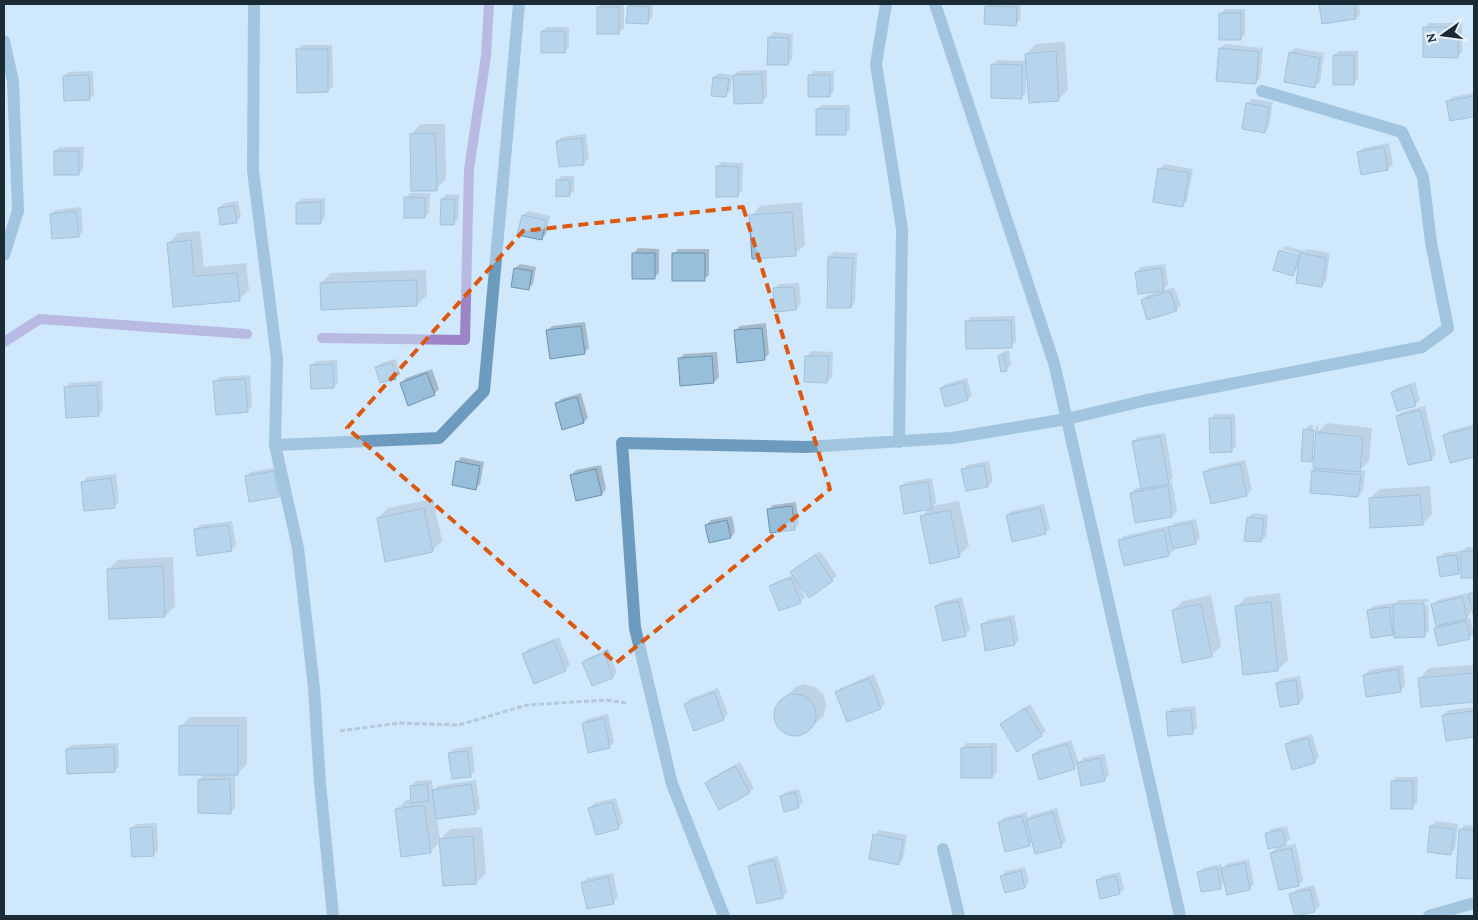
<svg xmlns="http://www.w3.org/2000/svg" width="1478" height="920" font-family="'Crimson Pro',serif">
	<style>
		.shadow { fill: #0003 }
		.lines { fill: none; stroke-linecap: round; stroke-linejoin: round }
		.stream { stroke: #9d84c7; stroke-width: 10 }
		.building { fill: #97bedb; stroke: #6d93b0 }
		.path { stroke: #90a5b6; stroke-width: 3; stroke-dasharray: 5 2.5; stroke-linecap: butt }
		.minor { stroke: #6c9bbd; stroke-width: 12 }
		.marked { fill: none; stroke: #de570e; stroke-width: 4; stroke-dasharray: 10 6; stroke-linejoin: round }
	</style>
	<rect width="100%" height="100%" fill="#d0e8fb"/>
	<path class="shadow" d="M602 4H624V28L619 32 598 8Z
		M631 4H653L652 18 647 23 629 6Z
		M989 4H1021L1020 20 1016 24 986 7Z
		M1321 4H1359L1360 14 1356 18 1323 22Z
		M1225 9H1245V34L1241 38 1221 14Z
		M1429 23H1462V52L1457 57 1425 28Z
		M547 27H569V47L565 52 542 31Z
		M774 32 793 34 792 59 788 64 769 37Z
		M1065 42 1068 90 1058 100 1028 75H1026V93L1021 97 993 65 997 60 1027 61 1026 54 1036 44Z
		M1224 44 1263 48 1260 78 1255 83 1220 49Z
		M302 45H332L333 86 328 91 297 50Z
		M1295 48 1324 53 1320 82 1315 86 1290 53Z
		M1339 51H1358V79L1353 84 1334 55Z
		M767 70V97L762 101 734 75 739 71Z
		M93 71 94 94 89 99 64 76 69 72Z
		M814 71H834V91L829 96 809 76Z
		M719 73 733 75 730 91 725 96 714 77Z
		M1474 93V116L1451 120 1448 102 1452 97Z
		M1252 99 1273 102 1269 127 1265 132 1247 103Z
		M822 105H850V129L845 134 817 109Z
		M421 124H445L446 179 436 189 411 134Z
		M586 134 589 159 584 163 560 166 558 141 562 137Z
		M1389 143 1393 164 1388 169 1362 173 1359 152 1363 148Z
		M60 147H84L83 169 79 174 55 151Z
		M722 162 743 163 742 191 738 195 717 167Z
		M1164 164 1193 169 1187 201 1182 206 1160 169Z
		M562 176H574V190L569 195 557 180Z
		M410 193H430L429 212 425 217 406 198Z
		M447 194 459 195 458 219 454 224 442 199Z
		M325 198V218L320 222 297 203 302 199Z
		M238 201 241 217 236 222 219 208 224 203Z
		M802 202 805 245 795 254 751 216 760 206Z
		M81 207 83 231 78 236 51 214 56 210Z
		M528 211 550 216 546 234 541 239 523 215Z
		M200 231 204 267 246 263 249 290 239 300 174 306 169 243 178 233Z
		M1285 246 1304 251 1306 249 1330 253 1326 281 1321 286 1300 267 1292 274 1280 251 1282 250V252L1304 258 1305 256 1282 249Z
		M638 248 659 249V273L654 278 634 253Z
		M678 249H709V275L704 279 674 254Z
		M834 252 857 253 855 302 851 307 829 257Z
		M520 264 536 267 533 284 528 289 512 286 515 268Z
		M1165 264 1168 285 1162 291 1174 287 1181 305 1176 310 1142 300 1147 295 1158 292 1136 272 1141 267Z
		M426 270 427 295 417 305 321 283 331 273Z
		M799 283 801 304 796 309 774 289 779 284Z
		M1015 316 1016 342 1011 346 967 322 971 317Z
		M585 322 589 348 584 353 547 331 552 326Z
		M766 323 769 354 764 359 735 331 740 326Z
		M1009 350 1011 365 1007 369 999 356 1004 352Z
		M811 351 833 352 832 377 827 381 807 356Z
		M717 352 719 377 714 382 679 359 684 354Z
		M396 359 400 374 395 378 377 367 381 363Z
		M337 360 338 382 334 387 311 366 316 361Z
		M432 369 439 389 434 394 401 383 406 378Z
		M250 375 252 406 247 411 215 382 219 377Z
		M967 378 972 395 968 399 941 388 946 384Z
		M102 381 103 410 98 415 66 387 70 383Z
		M1415 382 1420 400 1415 405 1392 392 1397 388Z
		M581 393 588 418 584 422 556 404 561 399Z
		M1425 406 1436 454 1431 459 1397 416 1402 412Z
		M1215 414H1235L1236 446 1231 451 1210 419Z
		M1327 423 1372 428 1369 461 1360 470 1365 471 1363 491 1358 496 1313 470 1317 467 1315 457 1312 460 1305 430 1309 425H1313L1311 457H1314L1316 425 1318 426V432Z
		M1474 424V455L1451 462 1444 436 1449 431Z
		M1165 433 1173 478 1168 483 1172 482 1177 511 1172 516 1131 493 1136 488 1142 487 1133 442 1138 437Z
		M461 457 484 462 480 484 476 488 457 462Z
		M1245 460 1252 490 1247 495 1212 503 1205 472 1209 468Z
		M989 461 993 481 988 486 967 490 963 470 967 465Z
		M601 465 606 489 602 494 571 475 576 470Z
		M279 467 283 491 278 496 246 476 251 472Z
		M116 474 119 502 114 507 83 482 87 477Z
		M932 478 936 503 933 506 959 501 969 546 959 556 922 516 929 508 901 487 906 482Z
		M1430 486 1432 514 1422 524 1370 498 1380 489Z
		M433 499 442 541 432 551 378 518 388 508Z
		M796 502 799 524 794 529 768 510 773 505Z
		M1044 504 1050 528 1045 533 1007 516 1012 511Z
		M1253 513 1268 515 1266 536 1261 541 1248 518Z
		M732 516 735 532 731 537 706 525 711 520Z
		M1196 519 1200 538 1195 543 1173 547 1174 550 1169 555 1125 565 1120 541 1124 536 1168 526 1169 529 1174 523Z
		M232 521 236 545 231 550 195 530 200 525Z
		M1467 547H1474V577H1462V569L1458 573 1439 558 1443 553 1461 551V553Z
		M820 551 837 576 832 580 800 586 805 597 800 602 771 587 775 582 793 575 792 572 796 567Z
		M173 557 175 606 165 616 109 569 118 560Z
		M1474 589V613L1471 600H1469L1471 613 1466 618H1470L1474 633 1469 638 1436 629 1441 624 1433 604 1438 600 1467 593 1468 596Z
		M1280 593 1288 660 1278 670 1236 607 1246 597Z
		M1211 595 1221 646 1211 656 1173 610 1183 601Z
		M962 597 970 630 965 635 936 606 941 602Z
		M1428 599V602L1397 603V605H1428L1429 631 1424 635 1395 631 1393 634 1368 611 1373 606 1393 603V605L1399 600Z
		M1014 615 1019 640 1015 644 982 625 987 620Z
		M559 637 570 665 565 670 524 654 528 649Z
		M608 649 617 672 613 677 593 685 584 662 588 658Z
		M1403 665 1405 686 1401 690 1364 675 1369 670Z
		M1474 665V701L1422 705 1420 678 1429 668Z
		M874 674 885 703 880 708 836 692 841 688Z
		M1300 676 1304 698 1299 703 1277 683 1282 679Z
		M805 684 815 687 823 694 826 704 824 715 806 733 795 736 785 734 778 727 775 716 777 706 795 687Z
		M718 688 728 714 723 719 685 704 690 699Z
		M1030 704 1046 731 1041 735 1001 724Z
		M1195 706 1197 728 1193 732 1167 712 1172 708Z
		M1474 707V736L1447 740 1443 715 1448 710Z
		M608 714 614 742 609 747 583 724 588 719Z
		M190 717H247V764L237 774H235V808L231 812 199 780 205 774 180 727Z
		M1312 734 1319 757 1315 762 1286 745 1291 740Z
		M1071 740 1079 763 1083 758 1105 754 1109 775 1104 780 1082 784 1079 763 1074 768 1040 778 1033 755 1038 750Z
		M118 743 119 766 115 771 67 749 72 745Z
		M966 743H997V772L992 777 962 748Z
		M472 746 475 771 470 776 449 753 454 749Z
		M740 762 754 788 749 792 706 783 711 778Z
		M1397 777H1418L1417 803 1412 807 1392 781Z
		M432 780 433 791 438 786 476 780 480 808 475 813 437 818 440 840 450 829 482 827 486 873 476 883 441 841 430 852 396 810 406 800 412 799 411 786 416 781Z
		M799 789 803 802 798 807 781 797 786 792Z
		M616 798 623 823 618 828 590 808 594 803Z
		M1057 808 1066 841 1061 846 1033 841 1029 845 999 823 1004 818 1027 812 1028 819 1032 815Z
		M1436 821 1458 824 1455 849 1451 853 1428 851 1431 826Z
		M157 823 158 850 153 855 132 828 136 824Z
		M1465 825 1474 826V878L1458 877 1460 830Z
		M1287 826 1290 839 1282 847 1296 844 1303 880 1299 885 1280 889 1271 853 1279 845 1266 834 1271 829Z
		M879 830 907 835 903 859 898 863 875 835Z
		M778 856 787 893 782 897 749 866 754 862Z
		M1249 859 1254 884 1250 889 1225 882 1220 887 1198 873 1203 868 1221 864 1222 869 1227 864Z
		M1025 867 1029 882 1025 887 1002 876 1006 871Z
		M1120 872 1124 889 1119 893 1098 881 1102 876Z
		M613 873 618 898 613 903 582 883 587 878Z
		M1314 885 1320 906 1315 910 1296 915 1291 895 1296 890Z"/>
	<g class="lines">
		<path class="stream" d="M322 338 465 340 469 169 486 56 489 4
			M4 342 40 319 247 334"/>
	</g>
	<path class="building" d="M1319 4H1354L1356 19 1322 24Z
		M628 6 649 7 648 24 626 23Z
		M985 6 1017 7 1016 26 984 24Z
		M597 7H619V34H597Z
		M1219 13H1241V40H1219Z
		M1423 27H1458V58L1423 57Z
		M541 31H565V53H541Z
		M768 37 789 38 788 65H767Z
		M1219 48 1259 52 1256 84 1216 81Z
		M296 49H328V92L297 93Z
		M1056 51 1059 101 1029 103 1025 54Z
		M1289 52 1320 58 1315 88 1284 82Z
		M1333 55H1354V85H1333Z
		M991 64 1022 65V99L991 98Z
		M762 74 763 103 734 104 733 75Z
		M89 75 90 100 64 101 63 76Z
		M808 75H830V97H808Z
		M713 77 729 79 726 97 711 96Z
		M1474 96V117L1450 121 1446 101Z
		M1246 103 1269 107 1265 133 1242 129Z
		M816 109H846V135H816Z
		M435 133 437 191H411L410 134Z
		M582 138 584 165 559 167 556 141Z
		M1384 147 1388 170 1361 175 1357 152Z
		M54 151H79V175H54Z
		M716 166 738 167V197H716Z
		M1158 168 1189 173 1183 207 1153 202Z
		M556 180H570V196L556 197Z
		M404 197 425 198V218H404Z
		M441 199H455L454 225H440Z
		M321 202V224H296V203Z
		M234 206 237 223 220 225 218 208Z
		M76 211 79 237 52 239 50 214Z
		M792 212 796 256 752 259 749 215Z
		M522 215 546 220 542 240 517 235Z
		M191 240 194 276 237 273 240 301 173 307 167 243Z
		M1279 250 1299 256 1293 276 1273 270Z
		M632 253H655V279H632Z
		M672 253H705V281H672Z
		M1300 253 1326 258 1322 287 1296 283Z
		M828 257 853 258 851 308H827Z
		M514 268 532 271 529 290 511 287Z
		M1161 268 1164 291 1138 294 1135 272Z
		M417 280V306L321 310 320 283Z
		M794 287 796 310 775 312 773 288Z
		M1170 291 1177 311 1147 320 1141 300Z
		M1011 320 1012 348 966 349 965 321Z
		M581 326 585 354 550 359 546 330Z
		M762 328 765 360 737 363 734 330Z
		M1004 354 1007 371 1001 372 998 356Z
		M712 356 714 383 680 386 678 358Z
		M805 356H829L827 383 804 382Z
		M392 363 396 379 380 383 375 367Z
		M333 364 334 388 311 389 310 365Z
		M427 373 435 395 408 406 400 383Z
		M245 379 248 412 216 415 213 381Z
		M963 382 968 400 945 407 940 388Z
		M97 385 99 416 66 418 64 387Z
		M1410 386 1416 406 1397 411 1391 392Z
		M577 397 584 423 562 430 555 403Z
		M1420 410 1432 460 1408 465 1396 416Z
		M1209 418H1231L1232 452 1210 453Z
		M1474 427V457L1450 463 1443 435Z
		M1303 429 1314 430 1312 462 1301 461Z
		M1316 432 1363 437 1360 472 1313 468Z
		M1160 437 1169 484 1141 489 1132 441Z
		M456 461 480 466 476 490 452 485Z
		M1240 464 1247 496 1211 504 1203 472Z
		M984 465 988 487 966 491 961 469Z
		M596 469 602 495 576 501 570 475Z
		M1312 470 1361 475 1358 497 1310 493Z
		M274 471 279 497 249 502 245 476Z
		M111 478 115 508 84 511 81 482Z
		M928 482 932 509 904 514 900 486Z
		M1168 486 1172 517 1135 523 1130 493Z
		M1420 495 1423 525 1370 528 1369 498Z
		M792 506 795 530 770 533 767 509Z
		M424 508 433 552 385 562 377 518Z
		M1040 508 1046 534 1012 542 1006 515Z
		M950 510 960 557 930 564 920 516Z
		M1247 517 1264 519 1261 542 1244 541Z
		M727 520 731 538 709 543 705 525Z
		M1192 523 1196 544 1173 549 1168 527Z
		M228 525 232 551 197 556 194 529Z
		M1164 530 1169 556 1124 566 1118 540Z
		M1461 551H1474V578H1461Z
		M815 555 833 581 809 598 790 572Z
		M1457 555 1459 574 1440 577 1437 557Z
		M163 566 165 617 109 619 107 569Z
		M791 578 801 603 779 611 769 586Z
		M1474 592V618L1468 594Z
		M1463 597 1467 619 1436 626 1431 604Z
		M958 601 966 636 943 641 935 606Z
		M1271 602 1278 671 1243 675 1235 606Z
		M1424 603 1425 637 1394 638 1393 604Z
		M1201 604 1212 657 1182 663 1172 610Z
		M1389 607 1393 635 1371 638 1367 610Z
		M1010 619 1015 645 985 651 981 624Z
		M1466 621 1470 639 1438 646 1434 628Z
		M554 641 566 671 534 684 522 654Z
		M604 653 613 678 592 686 582 662Z
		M1398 669 1401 692 1366 697 1363 675Z
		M1474 673V702L1421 707 1418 678Z
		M869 678 881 709 847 722 835 692Z
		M1296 680 1299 704 1280 707 1276 683Z
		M714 692 724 720 694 731 684 704Z
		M774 715a21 21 0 1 1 42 0a21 21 0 1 1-42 0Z
		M1025 708 1042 736 1017 752 1000 724Z
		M1191 710 1193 734 1168 736 1166 712Z
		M1474 711V737L1446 741 1442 715Z
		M604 718 610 748 588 753 582 723Z
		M179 726H238V775H179Z
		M1308 738 1315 763 1292 770 1285 744Z
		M1067 744 1075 769 1039 780 1032 755Z
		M114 747 115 772 67 774 66 749Z
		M992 747V778H961V748Z
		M467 751 471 777 452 779 448 753Z
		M1100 758 1105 781 1081 786 1077 763Z
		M735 766 750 793 719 810 705 783Z
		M230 779 231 814 198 813V780Z
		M1391 781H1413V809H1391Z
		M427 784 429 801 411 803 410 786Z
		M471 784 476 814 436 819 432 790Z
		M795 792 799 808 784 812 780 796Z
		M612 802 619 829 596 835 588 808Z
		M424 805 431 853 401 857 395 809Z
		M1053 812 1062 847 1035 854 1026 820Z
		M1022 816 1030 846 1005 852 998 822Z
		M1430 826 1454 829 1451 855 1427 852Z
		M152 827 154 856 132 857 130 828Z
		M1459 829 1474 830V879L1456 878Z
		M1282 830 1286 845 1268 849 1265 833Z
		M873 834 903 840 899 865 869 859Z
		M473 836 476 884 443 886 439 839Z
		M1291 848 1299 886 1279 890 1270 853Z
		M774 860 783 898 757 904 748 866Z
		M1245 863 1250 890 1227 895 1221 868Z
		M1217 868 1221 889 1201 892 1197 872Z
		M1021 871 1025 888 1005 893 1000 876Z
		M1116 876 1120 894 1100 899 1096 880Z
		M608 877 614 904 587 909 581 883Z
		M1310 889 1315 912 1295 916 1289 894Z"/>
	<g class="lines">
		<path class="path" d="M340 731 399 723 459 725 527 705 606 700 627 703"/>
		<path class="minor" d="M254 4 253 171 277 359 275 445 298 548 314 688 320 783 333 916
			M886 4 876 64 902 229 899 442
			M935 4 1054 363 1180 916
			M4 41 13 81 18 211 4 255
			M275 445 439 438 484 391 519 4
			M943 849 959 916
			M724 916 672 784 635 628 622 443 806 447 952 438 1067 419 1147 400 1422 347 1448 328 1431 242 1423 177 1402 132 1262 91
			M1429 916 1474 903"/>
	</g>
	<path d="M0 0H1478V920H0ZM743 207 830 489 616 663 347 428 523 231Z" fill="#d0e8fb" fill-opacity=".55" fill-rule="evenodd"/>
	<path class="marked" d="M743 207 830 489 616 663 347 428 523 231Z"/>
	<rect width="1478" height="920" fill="none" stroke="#1b2b36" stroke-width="10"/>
	<g transform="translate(1443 35) rotate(256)" stroke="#ebf3f9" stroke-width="4" paint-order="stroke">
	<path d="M0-4L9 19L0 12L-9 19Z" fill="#1b2b36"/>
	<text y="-8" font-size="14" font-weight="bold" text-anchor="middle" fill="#1b2b36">N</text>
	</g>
</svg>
